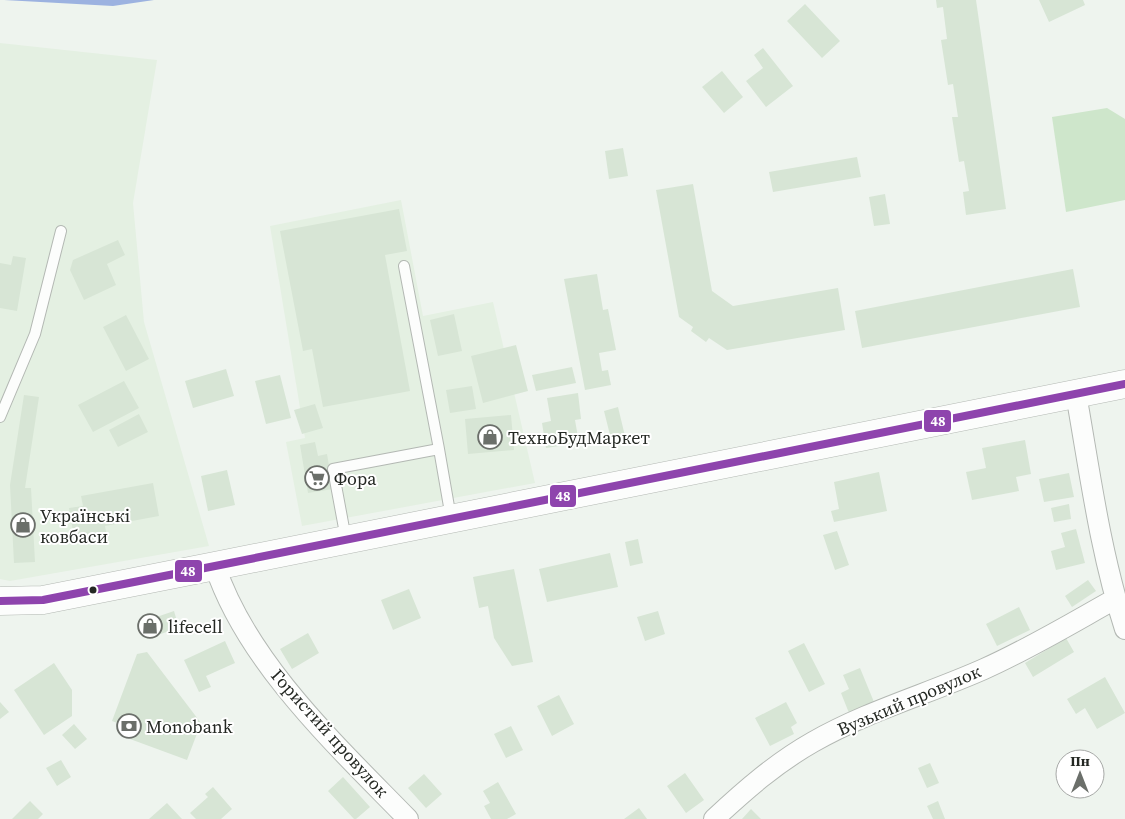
<svg xmlns="http://www.w3.org/2000/svg" width="1125" height="819" font-family="'Source Serif 4',serif">
	<style>
		.built { fill: #e4f0e2 }
		.green { fill: #cee6cb }
		.water { fill: #9cb2e0 }
		.building { fill: #d7e5d5 }
		.lines { fill: none; stroke-linecap: round; stroke-linejoin: round }
		.lane-casing { stroke: #b3b8b3; stroke-width: 12 }
		.street-casing { stroke: #b3b8b3; stroke-width: 22 }
		.secondary-casing { stroke: #b3b8b3; stroke-width: 29 }
		.lane { stroke: #fcfdfc; stroke-width: 10 }
		.street { stroke: #fcfdfc; stroke-width: 20 }
		.secondary { stroke: #fcfdfc; stroke-width: 28 }
		.bus-1-casing { stroke: #fff; stroke-width: 11 }
		.bus-1 { stroke: #8e44ad; stroke-width: 8 }
		.bus-dot { fill: #242823; stroke: #fff; stroke-width: 2 }
		.labels { text-anchor: middle; dominant-baseline: central; stroke-width: 4; stroke-linejoin: round; paint-order: stroke }
		.poi-label { font-size: 18px; fill: #242823; stroke: #fff; text-anchor: start }
		.street-label { font-size: 18px; fill: #242823; stroke: #fff }
		.line-badge { stroke: #fff; stroke-width: 2 }
		.badge-label { font-size: 14px; text-anchor: middle; font-weight: bold; fill: #fff }
	</style>
	<rect width="100%" height="100%" fill="#eef4ee"/>
	<path class="built" d="M0 43 157 60 133 203 144 322 209 546 10 581 0 579Z
		M401 200 423 316 493 302 535 483 302 526 286 442 305 438 270 226Z"/>
	<path class="green" d="M1107 108 1125 119V200L1066 212 1052 117Z"/>
	<path class="water" d="M4 0H154L113 6Z"/>
	<path class="building" d="M936 0H976L1006 209 966 215 963 192 969 191 964 161 959 162 952 117H958L953 84 948 85 941 40 947 39 943 7 937 8Z
		M1039 0H1083L1085 5 1049 22Z
		M805 4 840 41 822 58 787 21Z
		M763 48 793 86 766 107 746 81 763 68 754 55Z
		M722 71 743 97 724 113 702 87Z
		M623 148 628 176 609 179 605 151Z
		M857 157 861 177 773 192 769 172Z
		M693 184 712 291 733 306 838 288 845 330 727 350 709 338 706 342 691 331 693 327 679 317 656 190Z
		M885 194 890 224 874 226 869 197Z
		M399 209 407 251 385 255 410 391 323 407 312 349 303 351 280 231Z
		M118 240 125 255 107 264 116 285 84 300 70 270 73 260Z
		M13 256 26 258 17 311 0 308V263L11 265Z
		M1073 269 1080 307 862 348 855 311Z
		M597 274 603 310 608 309 616 350 599 353 602 371 608 370 611 385 585 390 564 279Z
		M454 314 462 351 438 356 430 320Z
		M126 315 149 359 126 371 103 327Z
		M516 345 528 391 483 403 471 356Z
		M572 367 576 383 536 391 532 375Z
		M226 369 234 396 193 408 185 381Z
		M280 375 291 418 266 424 255 381Z
		M124 381 139 408 93 432 78 405Z
		M472 386 476 409 450 413 446 390Z
		M578 393 581 419 575 420 579 443 546 448 542 423 551 421 547 398Z
		M24 395 39 397 25 488H31L35 562 14 563 10 485Z
		M315 404 323 428 302 434 294 410Z
		M618 407 625 436 611 439 604 411Z
		M139 414 148 432 118 447 109 430Z
		M511 415 514 450 468 454 465 419Z
		M1025 440 1031 474 1016 477 1019 491 972 500 966 472 986 468 982 448Z
		M315 442 318 456 327 454 333 489 308 493 300 445Z
		M227 470 235 505 208 511 201 476Z
		M879 472 887 511 834 522 831 511 839 509 834 482Z
		M1069 473 1074 497 1044 502 1039 479Z
		M153 483 159 516 105 526 107 537 75 543 69 508 83 506 81 496Z
		M1069 504 1071 519 1054 522 1051 508Z
		M1076 529 1085 563 1056 570 1051 551 1065 547 1061 533Z
		M837 531 849 565 835 570 823 535Z
		M638 539 643 563 630 566 625 542Z
		M610 553 618 587 547 602 539 569Z
		M514 569 533 662 512 666 494 638 488 606 479 608 473 577Z
		M1088 580 1096 591 1072 607 1065 596Z
		M409 589 421 618 393 630 381 600Z
		M1019 607 1030 630 997 646 986 624Z
		M174 611 179 628 148 638 142 622Z
		M658 611 665 634 645 641 637 617Z
		M308 633 319 653 292 669 280 649Z
		M1066 638 1074 652 1033 677 1025 663Z
		M225 641 235 663 206 676 211 687 199 692 184 660Z
		M804 643 825 684 809 692 788 651Z
		M147 652 201 723 187 760 130 739 133 729 112 721 137 654Z
		M54 663 72 690V716L44 735 14 690Z
		M860 668 874 702 849 713 841 693 849 689 843 675Z
		M1105 677 1125 713 1097 729 1085 708 1076 714 1067 699Z
		M559 695 574 724 552 736 537 706Z
		M0 702 9 712 0 719Z
		M786 702 797 723 791 727 794 734 770 746 755 718Z
		M74 724 87 739 75 749 62 735Z
		M511 726 523 750 506 758 494 734Z
		M61 760 71 777 57 786 46 768Z
		M930 763 939 783 927 788 918 768Z
		M685 773 704 800 686 813 667 786Z
		M424 774 442 794 426 808 408 788Z
		M343 777 370 807 356 819H354L328 791Z
		M498 782 516 814 507 819H491L484 806 490 803 483 791Z
		M213 787 232 809 221 819H196L190 813 208 797 205 794Z
		M30 801 43 814 38 819H12Z
		M938 801 945 819H933L927 806Z
		M167 803 182 819H149Z
		M639 808 647 819H624Z
		M751 809 761 819H742Z"/>
	<g class="lines">
		<g class="lane-casing">
			<path id="lane" d="M404 266 439 449
				M0 417 35 334 61 231
				M346 539 333 469 439 449 451 518"/>
		</g>
		<g class="street-casing">
			<path id="street" d="M1076 394C1090 473 1100 552 1125 629
				M215 566C247 663 338 747 408 819
				M714 819C745 790 776 763 813 742 867 711 928 694 984 669 1029 649 1072 623 1115 599"/>
		</g>
		<g class="secondary-casing">
			<path id="secondary" d="M0 601 43 600 215 566 1125 384"/>
		</g>
		<use href="#lane" class="lane"/>
		<use href="#street" class="street"/>
		<use href="#secondary" class="secondary"/>
		<g class="bus-1-casing">
			<path id="bus-1" d="M0 601 43 600 215 566 1125 384"/>
		</g>
		<use href="#bus-1" class="bus-1"/>
	</g>
	<defs>
		<g id="shop-ring" transform="scale(1.25)"><circle r="9.5" fill="#fff" stroke="#6b6f6a" stroke-width="1.5"/><path d="M-5-2.5h2.3a2.7 3.5 0 0 1 5.4 0H5L5.5 6h-11ZM-1.5-2.5h3a1.5 2.3 0 0 0-3 0Z" fill="#6b6f6a"/></g>
		<g id="supermarket-ring" transform="scale(1.25)"><circle r="9.5" fill="#fff" stroke="#6b6f6a" stroke-width="1.5"/><path d="M-6-5.5h2.5l.6 2H6L4.5 2H-2.5L-4.4-4H-6ZM-1.5 3.2a1.3 1.3 0 1 0 .1 0ZM3 3.2a1.3 1.3 0 1 0 .1 0Z" fill="#6b6f6a"/></g>
		<g id="bank-ring" transform="scale(1.25)"><circle r="9.5" fill="#fff" stroke="#6b6f6a" stroke-width="1.5"/><path d="M-6-4H6V4H-6ZM0-2.3a2.3 2.3 0 1 0 0 4.6a2.3 2.3 0 1 0 0-4.6Z" fill="#6b6f6a"/></g>
	</defs>
	<g fill-rule="evenodd">
		<use href="#shop-ring" x="490" y="437"/>
		<use href="#supermarket-ring" x="317" y="478"/>
		<use href="#shop-ring" x="23" y="525"/>
		<use href="#shop-ring" x="150" y="626"/>
		<use href="#bank-ring" x="129" y="726"/>
	</g>
	<circle class="bus-dot" cx="93" cy="590" r="4.5"/>
	<g class="labels">
		<g class="poi-label">
			<text x="508" y="437">ТехноБудМаркет</text>
			<text x="334" y="478">Фора</text>
			<text x="40" y="515">Українські<tspan x="40" dy="21">ковбаси</tspan></text>
			<text x="168" y="626">lifecell</text>
			<text x="146" y="726">Monobank</text>
		</g>
		<g class="street-label">
			<text transform="translate(909 700) rotate(-23)">Вузький провулок</text>
			<text transform="translate(330 733) rotate(48)">Гористий провулок</text>
		</g>
	</g>
	<g class="line-badge">
		<rect x="923" y="409" width="29" height="24" rx="5" fill="#8e44ad"/>
		<rect x="549" y="484" width="28" height="24" rx="5" fill="#8e44ad"/>
		<rect x="174" y="559" width="29" height="24" rx="5" fill="#8e44ad"/>
	</g>
	<g class="badge-label">
		<text x="938" y="426">48</text>
		<text x="563" y="501">48</text>
		<text x="188" y="576">48</text>
	</g>
	<g transform="translate(1080 774)"><circle r="24" fill="#ffffff" stroke="#a7a9a7"/>
	<path d="M0-4L9 19L0 12L-9 19Z" fill="#6b6f6a"/>
	<text y="-8" font-size="14" font-weight="bold" text-anchor="middle" fill="#242823">Пн</text>
	</g>
</svg>
